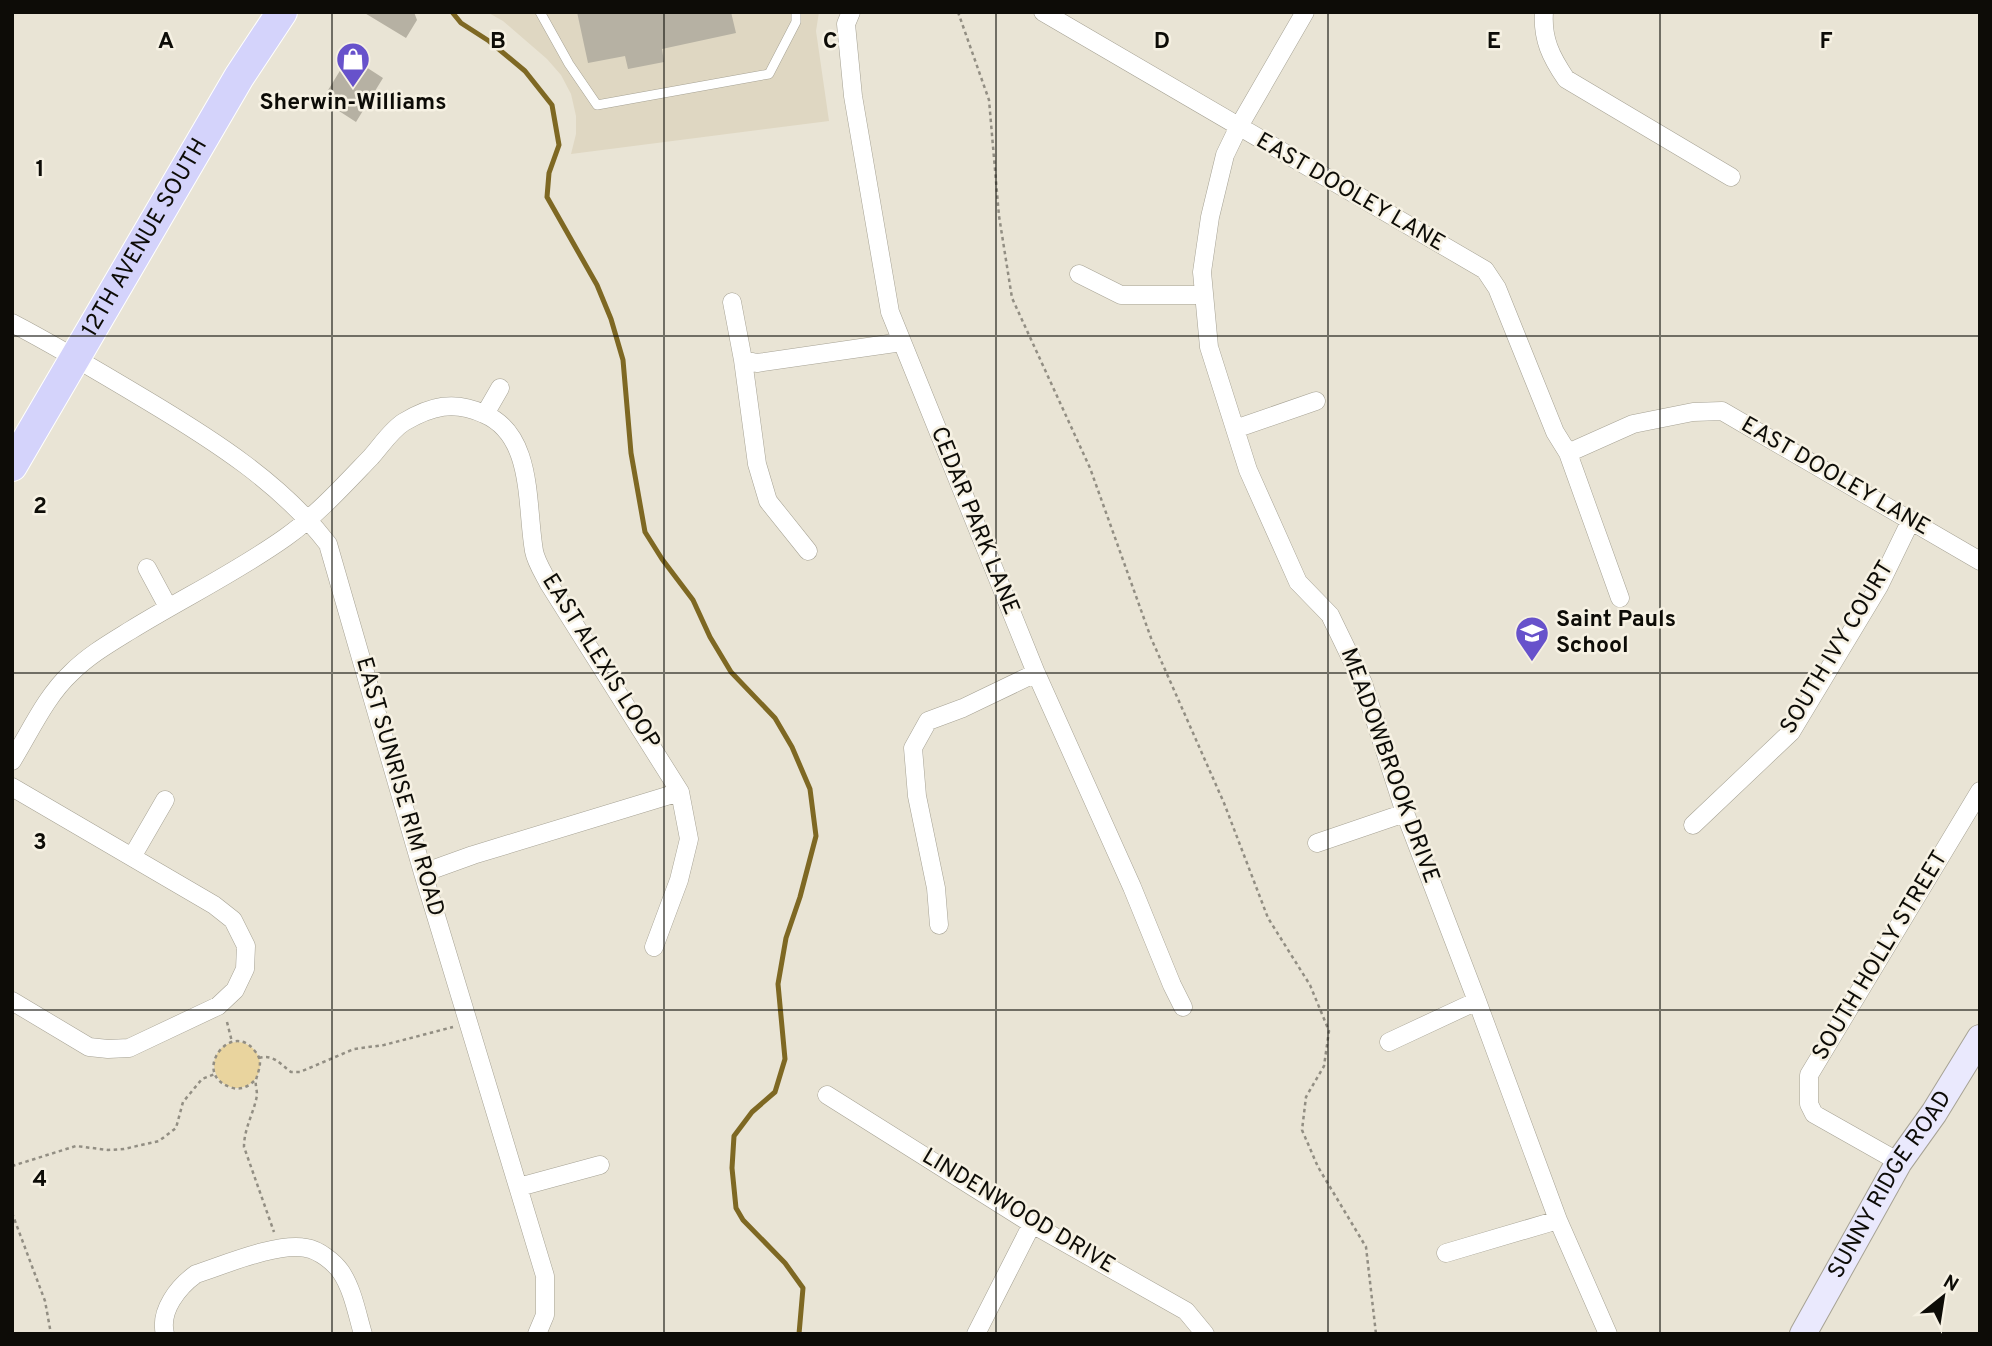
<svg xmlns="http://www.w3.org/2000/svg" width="1992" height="1346" font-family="Overpass,sans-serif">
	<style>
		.built { fill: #dfd7c2 }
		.green { fill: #e9d49e }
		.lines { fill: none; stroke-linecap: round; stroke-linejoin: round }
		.stream { stroke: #7e6823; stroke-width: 5 }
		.building { fill: #b6b1a3 }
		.lane-casing { stroke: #a6a294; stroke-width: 10 }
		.street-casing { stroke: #a6a294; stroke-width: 19 }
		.secondary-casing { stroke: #a6a294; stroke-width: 28 }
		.primary-casing { stroke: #fff; stroke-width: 32 }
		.path { stroke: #928e83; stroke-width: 2.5; stroke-dasharray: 3.5 3.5; stroke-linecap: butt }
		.lane { stroke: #fff; stroke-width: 9 }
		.street { stroke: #fff; stroke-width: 18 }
		.secondary { stroke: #eae9fd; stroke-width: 26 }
		.primary { stroke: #d4d3fb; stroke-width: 30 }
		.grid { fill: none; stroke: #0d0c07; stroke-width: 2; stroke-opacity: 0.55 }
		.labels { text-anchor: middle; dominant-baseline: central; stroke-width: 5; stroke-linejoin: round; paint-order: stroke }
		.poi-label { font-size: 23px; font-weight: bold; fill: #0d0c07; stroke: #f6f1e3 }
		.street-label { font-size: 23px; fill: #0d0c07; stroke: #f6f1e3 }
		.grid-label { font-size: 23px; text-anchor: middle; font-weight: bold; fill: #0d0c07; stroke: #f6f1e3; stroke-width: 5; stroke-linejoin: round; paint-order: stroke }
	</style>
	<rect width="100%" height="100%" fill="#e9e4d5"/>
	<path class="built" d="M487 12H819L816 31 829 121 571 154 576 134V116L571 94 561 75 547 59 503 21Z"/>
	<path class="green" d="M214 1065a23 23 0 1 1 46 0a23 23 0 1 1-46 0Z"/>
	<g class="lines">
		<path class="stream" d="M452 12 461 23 489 41 525 71 552 105 559 145 549 173 547 197 597 285 611 319 623 360 631 453 645 532 662 559 693 600 710 637 731 672 775 718 792 747 810 789 816 836 800 897 786 938 778 984 785 1059 775 1092 752 1112 734 1136 732 1168 736 1208 743 1220 785 1263 803 1288 799 1334"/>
	</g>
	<path class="building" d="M363 12H414L417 20 406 38Z
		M577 12H731L736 33 662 49 664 62 628 69 625 56 588 63Z
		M349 56 383 78 356 122 322 100Z"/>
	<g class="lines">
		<g class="lane-casing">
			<path id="lane" d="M540 12 569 64 597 105 769 74 796 22V12"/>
		</g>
		<g class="street-casing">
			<path id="street" d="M851 12 846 24 853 96 890 312 1036 673 1132 887 1172 985 1183 1007
				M1043 12 1485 270 1497 288 1555 432 1568 453 1620 598
				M1305 12 1238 128 1225 155 1210 217 1202 272 1209 347 1248 470 1298 582 1330 615 1363 683 1405 813 1477 1001 1558 1220 1608 1334
				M1544 12C1542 39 1551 57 1566 79L1731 177
				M1079 274 1121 295H1204
				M732 302 743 360
				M12 323C58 347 103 374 148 401 213 440 281 483 328 544L423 873 545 1276V1315L537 1334
				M485 414 500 388
				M1235 429 1316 401
				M1568 453 1633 424 1693 412 1722 411 1980 561
				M808 551 768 501 757 464 743 360 757 363 902 342
				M147 568 168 607
				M12 761C30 732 46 696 71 673 89 655 110 643 131 630 183 598 237 572 286 537 317 515 345 484 371 457 381 446 391 430 404 422 431 406 454 400 484 414 534 435 526 505 534 551 536 562 544 574 549 584L680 792 473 855 423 873
				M12 787 214 905 233 920 246 946 245 969 235 990 218 1006 129 1048 108 1049 89 1047 12 1001
				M1693 825 1791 732 1879 586 1911 520
				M1317 843 1405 813
				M132 857 165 800
				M939 925 936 888 917 796 913 748 928 721 963 708 1036 673
				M654 947 679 880 689 839 680 792
				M1389 1042 1477 1001
				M827 1095 1032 1224 1186 1311 1205 1334
				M1899 1162 1814 1114 1809 1104V1075L1980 791
				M519 1187 600 1165
				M1446 1253 1558 1220
				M165 1334C159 1311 178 1287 196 1274 224 1265 278 1242 306 1248 319 1250 334 1262 341 1272 353 1290 357 1314 363 1334
				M976 1334 1032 1224"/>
		</g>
		<g class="secondary-casing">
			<g id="secondary">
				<path id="s1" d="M1803 1334 1899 1162 1934 1113 1980 1038"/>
			</g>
		</g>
		<g class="primary-casing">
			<g id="primary">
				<path id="s2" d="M12 466 239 77 282 12"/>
			</g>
		</g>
		<path class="path" d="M958 12 989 100 999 216 1012 298 1090 468 1151 638 1224 803 1268 918 1310 985 1329 1031 1324 1066 1306 1097 1302 1130 1318 1167 1366 1247 1376 1334
			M227 1022 232 1042
			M259 1058C274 1054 280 1064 291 1072H300L354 1049 384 1045 453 1027
			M254 1081C248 1087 239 1091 230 1087 191 1074 230 1020 254 1050 264 1061 259 1068 256 1080 255 1084 257 1090 257 1095 254 1113 244 1128 244 1147L274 1232
			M12 1166 76 1146 108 1150 124 1149 159 1141 176 1128 183 1102 202 1079 215 1074
			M12 1213 45 1301 51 1334"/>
		<use href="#lane" class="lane"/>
		<use href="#street" class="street"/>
		<use href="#secondary" class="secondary"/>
		<use href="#primary" class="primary"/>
	</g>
	<path class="grid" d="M332 12V1334M664 12V1334M996 12V1334M1328 12V1334M1660 12V1334M12 336H1980M12 673H1980M12 1010H1980"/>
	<defs>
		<g id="shop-pin" transform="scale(1.75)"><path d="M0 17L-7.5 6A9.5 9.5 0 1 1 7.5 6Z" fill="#6752cb" stroke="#f6f1e3"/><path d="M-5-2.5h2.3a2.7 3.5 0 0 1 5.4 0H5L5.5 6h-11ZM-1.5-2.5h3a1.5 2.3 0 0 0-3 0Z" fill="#fff"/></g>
		<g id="school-pin" transform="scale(1.75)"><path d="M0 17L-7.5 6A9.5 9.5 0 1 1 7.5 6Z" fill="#6752cb" stroke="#f6f1e3"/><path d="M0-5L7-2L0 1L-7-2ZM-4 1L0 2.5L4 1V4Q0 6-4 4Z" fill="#fff"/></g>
	</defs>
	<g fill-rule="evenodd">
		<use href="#shop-pin" x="353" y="59"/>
		<use href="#school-pin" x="1532" y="633"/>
	</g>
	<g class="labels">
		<g class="poi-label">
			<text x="353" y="103">Sherwin-Williams</text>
			<text x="1556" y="620" text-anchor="start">Saint Pauls<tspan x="1556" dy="26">School</tspan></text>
		</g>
		<g class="street-label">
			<text transform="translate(1350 193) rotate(30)">EAST DOOLEY LANE</text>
			<text stroke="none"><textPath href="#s2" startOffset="264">12TH AVENUE SOUTH</textPath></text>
			<text transform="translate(1835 477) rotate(30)">EAST DOOLEY LANE</text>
			<text transform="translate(974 521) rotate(68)">CEDAR PARK LANE</text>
			<text transform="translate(1838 648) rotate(-59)">SOUTH IVY COURT</text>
			<text transform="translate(600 662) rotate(58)">EAST ALEXIS LOOP</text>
			<text transform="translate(1389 766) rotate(70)">MEADOWBROOK DRIVE</text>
			<text transform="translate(399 787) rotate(74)">EAST SUNRISE RIM ROAD</text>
			<text transform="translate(1881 956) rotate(-59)">SOUTH HOLLY STREET</text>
			<text stroke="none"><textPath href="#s1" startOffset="173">SUNNY RIDGE ROAD</textPath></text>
			<text transform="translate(1018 1212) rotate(31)">LINDENWOOD DRIVE</text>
		</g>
	</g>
	<g class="grid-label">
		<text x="166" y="48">A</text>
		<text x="498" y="48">B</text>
		<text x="830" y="48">C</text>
		<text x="1162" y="48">D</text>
		<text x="1494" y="48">E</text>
		<text x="1826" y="48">F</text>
		<text x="40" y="176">1</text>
		<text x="40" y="513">2</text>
		<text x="40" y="849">3</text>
		<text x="40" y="1186">4</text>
	</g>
	<rect width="1992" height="1346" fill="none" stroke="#0d0c07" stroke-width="28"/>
	<g transform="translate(1943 1297) rotate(30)" stroke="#f6f1e3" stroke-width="5" paint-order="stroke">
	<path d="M0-5L12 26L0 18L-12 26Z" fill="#0d0c07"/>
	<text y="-10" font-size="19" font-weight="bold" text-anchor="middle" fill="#0d0c07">N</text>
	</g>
</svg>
